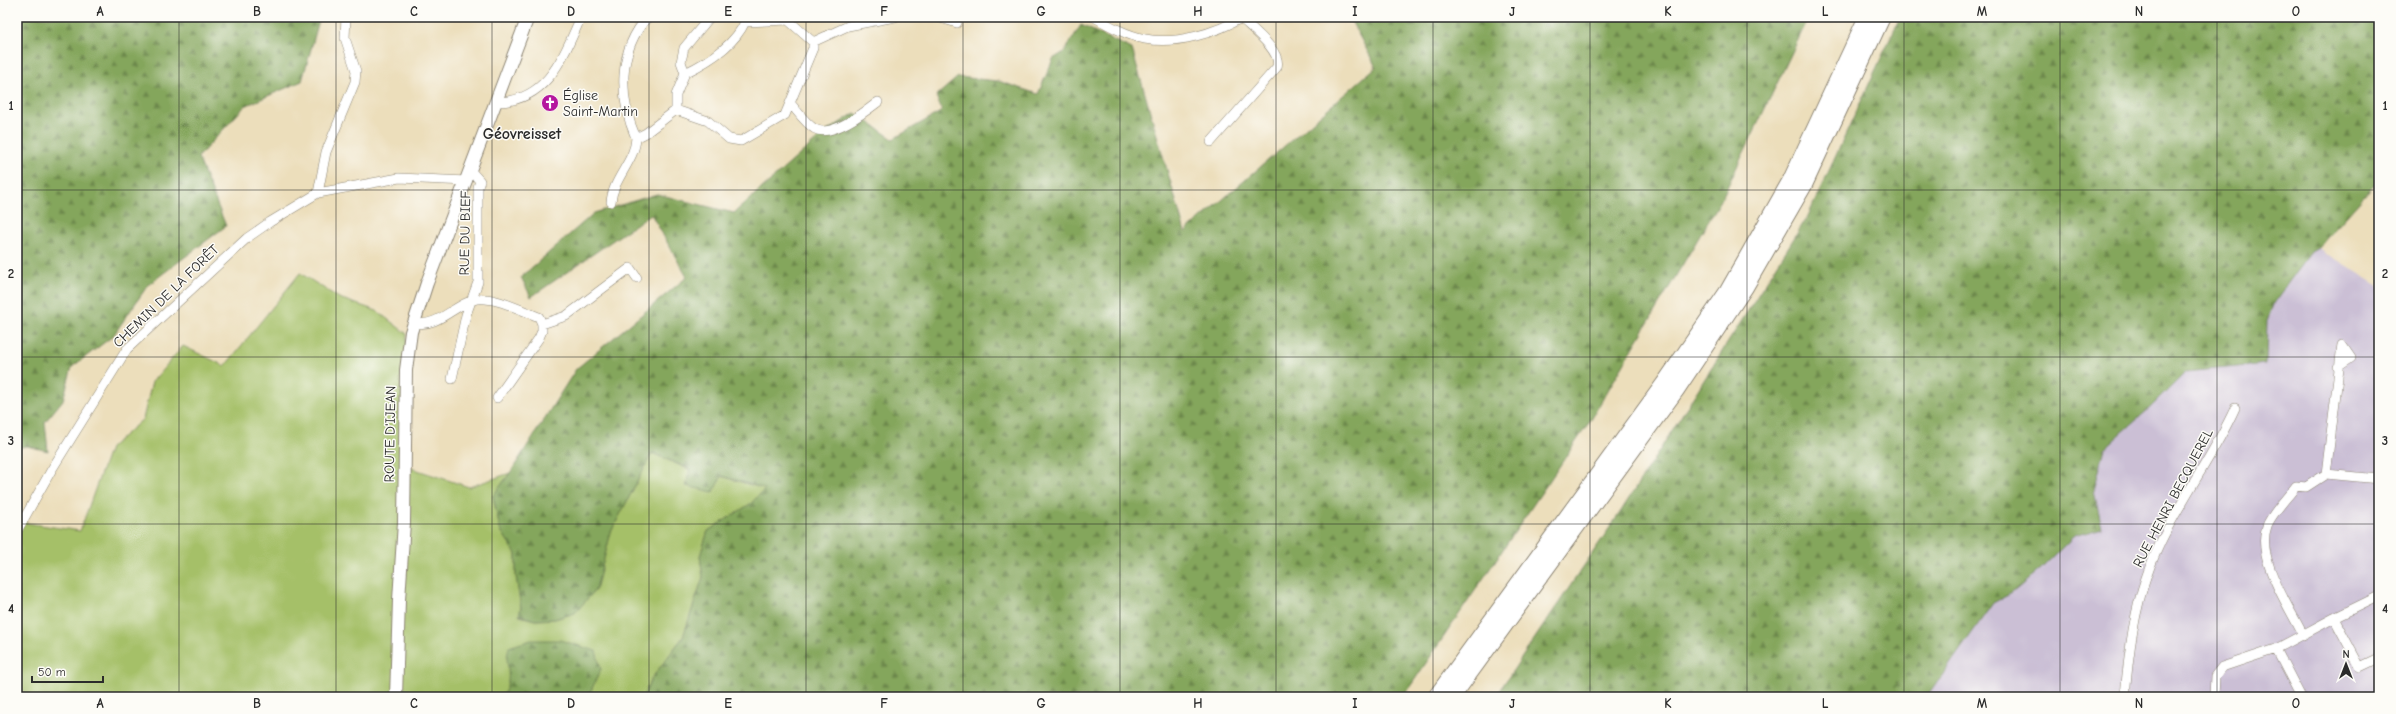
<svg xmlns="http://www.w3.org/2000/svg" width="2396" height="714" font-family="'Comic Neue',sans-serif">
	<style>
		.industrial { fill: #cbbfd5 }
		.grass { fill: #a5c067; stroke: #687649 }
		.forest { fill: url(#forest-firs); stroke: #586844 }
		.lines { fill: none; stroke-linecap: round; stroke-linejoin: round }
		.street-casing { stroke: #8c8473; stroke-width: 10 }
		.secondary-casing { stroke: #8c8473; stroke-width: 14 }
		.highway-casing { stroke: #8c8473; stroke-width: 18 }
		.street { stroke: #fff; stroke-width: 9 }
		.secondary { stroke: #fff; stroke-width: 12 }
		.highway { stroke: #fff; stroke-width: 16 }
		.grid { fill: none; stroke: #2b2b2b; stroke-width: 1; stroke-opacity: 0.55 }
		.labels { text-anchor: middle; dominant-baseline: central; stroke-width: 3; stroke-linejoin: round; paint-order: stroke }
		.poi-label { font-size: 14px; fill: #2b2b2b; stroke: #fdfcf7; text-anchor: start }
		.street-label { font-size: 14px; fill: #2b2b2b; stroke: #fdfcf7 }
		.quarter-label { font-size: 16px; font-weight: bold; fill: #2b2b2b; stroke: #fdfcf7 }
		.neatline { fill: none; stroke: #2b2b2b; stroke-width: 1.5 }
		.grid-label { font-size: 13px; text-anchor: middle; font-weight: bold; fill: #2b2b2b }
	</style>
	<defs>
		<pattern id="forest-firs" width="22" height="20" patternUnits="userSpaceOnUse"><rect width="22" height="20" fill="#84a65c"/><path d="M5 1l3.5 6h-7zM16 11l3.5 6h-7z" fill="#6c874c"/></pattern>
	</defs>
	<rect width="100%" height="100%" fill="#fdfcf7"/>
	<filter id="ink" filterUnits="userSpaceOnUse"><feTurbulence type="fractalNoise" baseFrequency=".025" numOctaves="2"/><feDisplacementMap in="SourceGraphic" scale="8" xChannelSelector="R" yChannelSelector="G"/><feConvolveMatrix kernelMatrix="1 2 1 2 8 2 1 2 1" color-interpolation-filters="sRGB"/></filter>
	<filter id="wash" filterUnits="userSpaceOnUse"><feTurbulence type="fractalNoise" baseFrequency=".012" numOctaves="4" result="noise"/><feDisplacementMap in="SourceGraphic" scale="16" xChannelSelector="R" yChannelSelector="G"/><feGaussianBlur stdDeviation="0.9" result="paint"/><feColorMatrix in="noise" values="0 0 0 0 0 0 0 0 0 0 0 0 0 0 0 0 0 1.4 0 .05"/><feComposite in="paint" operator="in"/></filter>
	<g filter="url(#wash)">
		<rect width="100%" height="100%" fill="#ecdebb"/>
		<path class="industrial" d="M2318 248 2379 286V697H1927L1993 603 2012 593 2042 568 2074 536 2102 528 2094 490 2105 448 2151 407 2186 372 2266 363 2267 321 2274 302 2311 252Z"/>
		<path class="grass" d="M300 273 339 298 377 311 407 334 402 465 469 487 510 473 493 496 500 529 516 554V576L521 608 519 616 535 620 555 619 574 613 596 589 611 532 652 453 690 470 686 486 721 476 765 489 750 504 708 531 700 556 703 577 683 637 652 678 643 697H28L17 685V516L27 523 80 531 110 448 143 419 152 382 183 346 225 366Z"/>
		<path class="forest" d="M17 17H320L302 81 245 106 198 157 226 226 148 285 113 336 72 367 63 400 45 422 48 451 27 446 17 448Z
			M1349 17H1809L1721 200 1588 424 1403 697H643L652 678 683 637 703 577 700 556 708 531 750 504 765 489 722 476 713 492 686 486 690 469 652 453 611 532 596 589 575 613 555 619 535 620 519 615 521 608 516 576V554L500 529 493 496 510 473 576 369 687 277 651 214 531 297 521 277 594 213 657 194 734 213 824 133 855 113 893 139 942 111 936 96 958 77 998 81 1038 94 1053 59 1064 52 1081 25 1132 49 1185 232 1376 67Z
			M1900 17H2379V180L2318 248 2311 252 2274 302 2267 321 2266 364 2186 372 2151 407 2105 448 2094 490 2102 528 2074 536 2042 568 2012 593 1993 603 1927 697H1495L1621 511 1808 216Z
			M531 640H560L596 651 601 669 588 697H502C515 674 503 667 509 647Z"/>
	</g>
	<g filter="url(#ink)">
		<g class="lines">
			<g class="street-casing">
				<path id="street" d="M648 17C617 50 619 99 636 138L646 133 676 110V95L685 73C708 62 734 46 745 22L788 20 813 42V48L785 115 741 141 729 139 708 121 676 110
					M937 17 957 23
					M1094 17C1110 26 1126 35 1145 39 1176 45 1216 33 1243 17
					M813 42 848 26 895 17
					M685 73 681 62 684 48 710 17
					M497 102C548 101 563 57 581 17
					M791 104C798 112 806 124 815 129 831 138 865 112 878 102
					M1211 142 1277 67C1282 51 1252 29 1241 18
					M318 193 326 152 355 82 356 71 345 38 346 17
					M611 202C613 178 635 161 636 138
					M414 323C437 328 453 306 473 300 490 294 523 311 539 317L542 324 566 316 630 268 637 278
					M452 379 466 315 478 282V187L480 181 470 170
					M497 398 539 338 542 331V324
					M2326 474 2379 479
					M17 531 52 469 127 349 247 238 270 222 318 193 399 178 467 181
					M2379 596 2334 618 2360 667 2379 658
					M2303 635C2289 606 2255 558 2267 526 2271 514 2288 497 2296 486L2306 487 2326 474 2342 345 2351 358 2338 367
					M2276 649 2301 697
					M2125 697C2128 657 2133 615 2146 578 2166 517 2209 466 2235 408
					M2214 697 2215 676 2222 667 2276 649 2334 618"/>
			</g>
			<g class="secondary-casing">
				<path id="secondary" d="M396 697 399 600 404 522 406 370 411 332 427 283 528 17"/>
			</g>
			<g class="highway-casing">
				<path id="highway" d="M1436 697 1664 384 1728 291 1791 180 1867 17
					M1452 697 1676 390 1745 287 1804 185 1882 17"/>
			</g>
			<use href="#street" class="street"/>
			<use href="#secondary" class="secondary"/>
			<use href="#highway" class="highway"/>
		</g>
	</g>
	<path class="grid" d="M179 17V697M336 17V697M492 17V697M649 17V697M806 17V697M963 17V697M1120 17V697M1276 17V697M1433 17V697M1590 17V697M1747 17V697M1904 17V697M2060 17V697M2217 17V697M17 190H2379M17 357H2379M17 524H2379"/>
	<defs>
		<g id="church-disc" transform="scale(0.9)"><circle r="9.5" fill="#b5179e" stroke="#fdfcf7"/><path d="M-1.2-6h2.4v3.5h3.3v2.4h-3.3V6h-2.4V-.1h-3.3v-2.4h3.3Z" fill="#fff"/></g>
	</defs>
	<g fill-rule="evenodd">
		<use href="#church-disc" x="550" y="103"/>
	</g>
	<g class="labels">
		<g class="poi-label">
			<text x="563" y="95">Église<tspan x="563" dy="16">Saint-Martin</tspan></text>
		</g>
		<g class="street-label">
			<text transform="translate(465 233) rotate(-89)">RUE DU BIEF</text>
			<text transform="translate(166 296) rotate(-44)">CHEMIN DE LA FORÊT</text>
			<text transform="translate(390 434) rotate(-89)">ROUTE D'IJEAN</text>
			<text transform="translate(2173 498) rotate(-62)">RUE HENRI BECQUEREL</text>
		</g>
		<g class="quarter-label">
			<text x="522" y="134">Géovreisset</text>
		</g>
	</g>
	<rect width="2396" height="714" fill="none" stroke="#fdfcf7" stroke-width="44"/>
	<g transform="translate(2346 664)" stroke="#fdfcf7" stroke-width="3" paint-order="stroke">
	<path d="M0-3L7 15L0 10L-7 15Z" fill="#2b2b2b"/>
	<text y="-6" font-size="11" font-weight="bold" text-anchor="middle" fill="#2b2b2b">N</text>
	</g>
	<path d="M32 676v6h71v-6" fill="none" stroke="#2b2b2b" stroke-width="2"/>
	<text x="38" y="676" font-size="12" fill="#2b2b2b" stroke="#fdfcf7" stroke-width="3" paint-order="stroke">50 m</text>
	<rect x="22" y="22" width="2352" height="670" class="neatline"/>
	<g class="grid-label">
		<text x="100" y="16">A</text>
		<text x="257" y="16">B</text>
		<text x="414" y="16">C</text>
		<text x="571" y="16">D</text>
		<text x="728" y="16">E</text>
		<text x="884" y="16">F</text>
		<text x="1041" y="16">G</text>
		<text x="1198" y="16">H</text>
		<text x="1355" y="16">I</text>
		<text x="1512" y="16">J</text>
		<text x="1668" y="16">K</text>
		<text x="1825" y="16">L</text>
		<text x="1982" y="16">M</text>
		<text x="2139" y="16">N</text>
		<text x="2296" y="16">O</text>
		<text x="11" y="110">1</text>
		<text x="2385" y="110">1</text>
		<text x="11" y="278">2</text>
		<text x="2385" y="278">2</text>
		<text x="11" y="445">3</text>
		<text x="2385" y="445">3</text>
		<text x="11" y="613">4</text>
		<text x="2385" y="613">4</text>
		<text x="100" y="708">A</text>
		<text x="257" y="708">B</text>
		<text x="414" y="708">C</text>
		<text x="571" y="708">D</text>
		<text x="728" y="708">E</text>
		<text x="884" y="708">F</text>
		<text x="1041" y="708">G</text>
		<text x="1198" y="708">H</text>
		<text x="1355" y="708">I</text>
		<text x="1512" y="708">J</text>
		<text x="1668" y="708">K</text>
		<text x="1825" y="708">L</text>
		<text x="1982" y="708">M</text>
		<text x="2139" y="708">N</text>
		<text x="2296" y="708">O</text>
	</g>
</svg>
